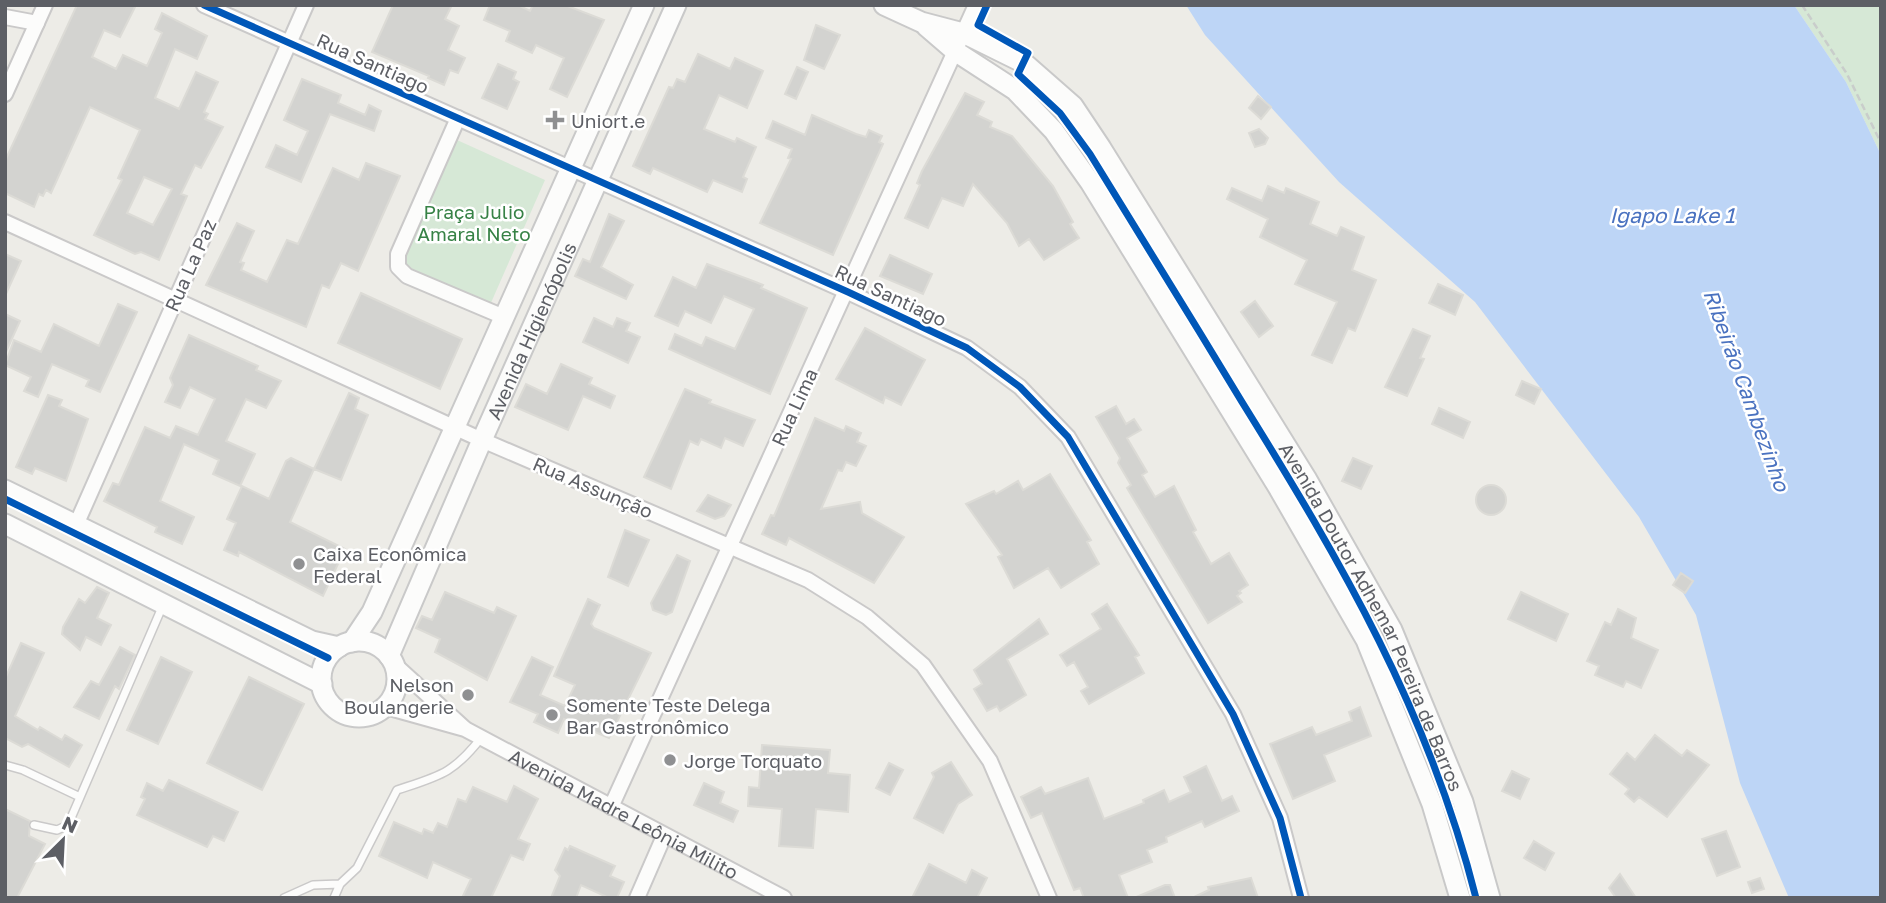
<svg xmlns="http://www.w3.org/2000/svg" width="1886" height="903" font-family="'Golos Text',sans-serif">
	<style>
		.green { fill: #d6e8d6 }
		.water { fill: #bdd5f6 }
		.building { fill: #d3d3d0; stroke: #dcdbd6; stroke-width: 2; fill-rule: evenodd }
		.lines { fill: none; stroke-linecap: round; stroke-linejoin: round }
		.lane-casing { stroke: #cac9c9; stroke-width: 10 }
		.street-casing { stroke: #cac9c9; stroke-width: 18 }
		.secondary-casing { stroke: #c9c9c9; stroke-width: 23 }
		.path { stroke: #c9cdcb; stroke-width: 2.5; stroke-dasharray: 7 3.5; stroke-linecap: butt }
		.lane { stroke: #fcfcfb; stroke-width: 7 }
		.street { stroke: #fcfcfb; stroke-width: 14 }
		.secondary { stroke: #fcfcfb; stroke-width: 19 }
		.cycleway-casing { stroke: #fff; stroke-width: 11 }
		.cycleway { stroke: #0057b8; stroke-width: 7 }
		.poi-dot { fill: #8f9092; stroke: #fff; stroke-width: 2.5 }
		.labels { text-anchor: middle; dominant-baseline: central; stroke-width: 5; stroke-linejoin: round; paint-order: stroke }
		.street-label { font-size: 19px; fill: #5d5f65; stroke: #fff }
		.poi-label { font-size: 19px; fill: #5d5f65; stroke: #fff; text-anchor: start }
		.park-label { font-size: 19px; fill: #378246; stroke: #fff }
		.water-label { font-size: 21px; font-style: italic; fill: #4a72c0; stroke: #fff }
	</style>
	<rect width="100%" height="100%" fill="#edece7"/>
	<path class="green" d="M1794 5H1881V155L1846 82Z
		M457 140 545 180 490 305 402 265Z"/>
	<path class="water" d="M1186 5H1794L1846 82 1881 155V898H1789L1740 783 1696 615 1639 517 1475 302 1339 182 1205 35Z"/>
	<path class="building" d="M77 5H136L120 37 104 30 92 57 116 69 123 55 147 66 162 33 155 29 162 13 207 36 197 59 175 49 155 98 179 109 196 72 218 82 204 112 208 114 205 119 223 127 201 168 195 165 181 194 187 196 159 260 141 252 135 254 94 235 122 180 118 178 140 130 90 107 51 193 46 190 43 196 39 194 34 207 5 193V161ZM144 177 172 189 153 225 127 213Z
		M393 5H452L445 19 459 26 448 50 465 58 458 73 450 70 444 85 428 78 429 76 372 52Z
		M490 5H518L530 11 533 5H565L604 20 567 97 550 89 564 58 536 45 532 53 506 41 510 31 484 20Z
		M816 25 840 35 824 69 804 60Z
		M698 54 730 69 735 58 763 71 747 108 719 95 704 129 735 142 737 138 756 147 743 177 747 179 742 192 713 180 707 192 653 168 650 174 633 166 669 87 673 88 677 79 685 82Z
		M498 64 516 72 513 79 519 82 507 109 482 98Z
		M797 67 808 72 796 99 785 94Z
		M302 79 341 95 338 103 365 115 369 105 381 111 374 131 330 114 301 182 266 167 276 145 297 155 308 131 284 120Z
		M965 93 984 102 977 115 992 122 990 127 1012 136 1053 186 1073 222 1070 224 1079 238 1044 260 1029 239 1019 246 1007 223 973 184 963 206 942 198 928 228 905 218 920 185 917 183 922 171Z
		M1258 96 1271 107 1261 119 1249 108Z
		M812 115 856 134 866 137 869 130 882 136 879 142 883 144 833 255 760 223 791 159 788 158 792 149 766 138 773 121 805 135Z
		M1259 129 1268 138 1265 144 1255 147 1249 133Z
		M366 163 400 176 358 271 341 263 329 288 322 285 306 327 206 285 237 223 254 231 240 262 244 263 241 270 267 282 287 240 298 244 333 168 359 180Z
		M1268 186 1284 193 1286 188 1319 202 1310 224 1337 236 1341 227 1364 237 1352 270 1376 280 1355 331 1348 328 1332 363 1312 355 1337 302 1295 284 1307 260 1260 237 1268 219 1227 199 1232 188 1262 201Z
		M609 214 624 221 601 267 633 285 626 299 575 276 583 259 590 262Z
		M5 254 21 261 5 296Z
		M890 255 932 274 923 294 880 276Z
		M707 264 753 281 763 285 761 288 807 308 770 394 669 349 675 334 702 346 706 337 735 349 754 309 724 296 711 323 685 311 678 326 655 316 673 277 696 288Z
		M1438 284 1463 295 1455 315 1429 303Z
		M361 293 462 339 440 389 338 343Z
		M1255 301 1273 326 1259 337 1241 312Z
		M118 304 137 312 100 392 86 386 89 380 52 364 38 397 24 391 31 377 5 365 14 340 41 352 54 324 99 346Z
		M5 314 20 321 5 354Z
		M594 318 613 327 617 318 630 323 626 331 640 337 628 363 583 342Z
		M865 328 925 360 901 405 885 397 883 403 836 379Z
		M1413 329 1430 336 1420 358 1424 359 1407 396 1385 387Z
		M189 335 258 366 256 370 281 381 266 408 246 399 226 441 255 454 240 486 213 474 219 460 184 444 160 501 194 517 182 544 155 532 157 527 104 501 113 483 119 485 145 427 170 438 176 426 198 435 215 399 190 387 180 408 165 402 173 385 170 378Z
		M561 364 592 378 589 384 615 396 610 408 583 396 568 430 515 407 526 384 547 394Z
		M1522 381 1541 389 1534 404 1516 395Z
		M685 389 711 400 709 403 755 420 743 446 725 438 721 448 701 439 698 445 690 441 671 489 644 477Z
		M349 393 359 398 355 409 368 415 341 480 314 469Z
		M48 395 62 400 59 406 88 419 66 481 35 468 32 474 16 467Z
		M1116 406 1126 424 1134 419 1141 430 1127 438 1147 472 1142 475 1155 497 1174 486 1196 530 1193 532 1211 564 1229 553 1248 585 1239 591 1241 593 1237 596 1242 602 1208 623 1127 488 1131 485 1118 463 1120 458 1096 417Z
		M1439 408 1470 422 1463 438 1432 424Z
		M815 418 844 431 846 426 861 433 857 442 866 446 856 466 846 462 842 471 838 470 821 509 860 502 862 513 904 537 874 583 789 538 786 545 762 534 771 515 774 516Z
		M291 458 314 469 290 522 345 549 323 596 239 552 238 556 224 550 236 523 227 519 242 486 269 499 286 461Z
		M1353 458 1372 466 1361 489 1342 481Z
		M1050 474 1091 540 1087 542 1099 564 1061 588 1048 568 1014 588 998 557 1002 555 966 504 994 491 996 494 1018 481 1023 490Z
		M1476 500a15 15 0 1 1 30 0a15 15 0 1 1-30 0Z
		M708 495 731 505 724 516 715 519 697 511Z
		M625 530 649 540 628 586 608 577Z
		M677 555 690 561 672 612 666 615 653 610 651 603Z
		M1681 573 1693 581 1685 593 1673 585Z
		M97 587 109 593 97 618 111 625 101 645 86 637 80 650 62 634 63 627 79 599 85 603Z
		M445 592 494 613 497 607 516 616 487 680 435 652 440 639 416 628 422 616 432 620Z
		M1521 592 1568 614 1556 641 1508 619Z
		M588 599 600 605 591 624 594 628 651 653 609 738 564 719 558 733 534 722 538 714 510 702 532 657 553 667 540 695 565 706 575 685 554 676Z
		M1107 604 1139 655 1135 657 1144 673 1089 704 1081 691 1088 687 1074 662 1067 666 1060 655 1101 629 1092 614Z
		M1618 609 1636 618 1631 638 1658 650 1641 688 1626 681 1623 687 1595 675 1599 666 1587 661 1605 622 1611 625Z
		M1039 619 1048 634 1007 659 1026 695 1000 711 997 706 987 711 974 689 982 684 974 670Z
		M21 643 44 653 15 716 38 730 40 727 62 740 65 735 82 745 69 767 28 744 22 747 5 738V679Z
		M120 647 135 655 119 689 115 686 99 719 74 707 91 681 99 685Z
		M161 657 192 672 158 744 127 730Z
		M249 677 304 704 262 790 207 763Z
		M1360 707 1371 736 1324 755 1335 781 1293 799 1270 744 1312 727 1316 735 1352 721 1349 712Z
		M1655 735 1682 756 1687 750 1709 765 1667 817 1639 797 1634 802 1625 794 1629 789 1610 774 1627 753 1635 760Z
		M762 745 830 750 828 773 850 775 848 812 816 809 813 848 779 846 782 809 748 806 749 787 759 788Z
		M951 762 972 795 958 804 943 833 914 818 934 777 932 773Z
		M889 763 903 770 890 795 876 788Z
		M1206 766 1222 801 1232 796 1239 811 1205 827 1202 821 1166 837 1167 842 1147 850 1152 862 1119 875 1128 898H1084L1080 888 1074 890 1042 813 1031 818 1021 797 1041 787 1045 794 1088 778 1104 819 1144 803 1143 800 1164 790 1169 802 1191 792 1184 777Z
		M1512 771 1529 779 1520 799 1502 791Z
		M169 780 238 812 224 841 213 836 207 847 137 815 145 799 141 797 147 783 163 791Z
		M704 783 724 792 720 803 738 811 733 822 694 805Z
		M514 786 538 799 518 839 530 844 523 860 511 855 491 898H462L471 879 433 862 427 878 379 856 394 822 422 834 424 829 433 833 438 823 447 827 458 799 466 802 473 787 507 802Z
		M5 809 30 821 29 836 45 844 17 898H5Z
		M1726 831 1740 867 1717 876 1702 839Z
		M1534 841 1554 853 1545 870 1524 858Z
		M570 846 615 866 610 876 624 882 617 898H609L581 885 576 898H551L560 876 555 870 565 848 568 850Z
		M929 864 966 883 972 870 987 878 977 898H912Z
		M1620 874 1636 898H1616L1609 888Z
		M1251 878 1258 898H1192L1209 890 1208 887Z
		M1760 878 1764 889 1752 893 1748 882Z
		M1165 885H1170L1175 898H1134Z"/>
	<g class="lines">
		<g class="lane-casing">
			<path id="lane" d="M5 765 23 770 80 797
				M34 825 57 830 68 825 163 605
				M284 898 313 885 340 884
				M334 898 340 884 357 868 397 790C439 776 453 774 481 738"/>
		</g>
		<g class="street-casing">
			<g id="street">
				<path d="M204 5 848 292 967 348 1020 387 1068 437 1233 714 1280 818 1301 898"/>
				<path d="M5 17 37 23"/>
				<path d="M5 94 45 5"/>
				<path d="M458 118 398 254V267L407 276 504 317"/>
				<path d="M5 222 482 440 808 580 867 617 923 665 990 761 1049 898"/>
				<path d="M76 525 306 5"/>
				<path d="M395 665 464 728"/>
				<path id="s1" d="M386 707 465 729 784 898"/>
				<path d="M611 807 976 5"/>
				<path d="M637 898 664 836"/>
			</g>
		</g>
		<g class="secondary-casing">
			<g id="secondary">
				<path id="s2" d="M884 5 921 22 963 33 1024 63 1073 106 1101 148 1306 478 1392 630 1463 802 1490 898"/>
				<path d="M926 26 955 51 1015 90 1054 131 1090 182 1278 487 1366 640 1432 804 1460 898"/>
				<path d="M5 490 312 641 339 647"/>
				<path d="M5 524 322 684"/>
				<circle cx="359" cy="679" r="38"/>
				<path d="M352 642 372 612 644 5"/>
				<path id="s3" d="M389 656 482 440 676 5"/>
			</g>
		</g>
		<path class="path" d="M1802 5 1847 74 1881 143"/>
		<use href="#lane" class="lane"/>
		<use href="#street" class="street"/>
		<use href="#secondary" class="secondary"/>
		<g class="cycleway-casing">
			<path id="cycleway" d="M204 5 848 292 967 348 1020 387 1068 437 1233 714 1280 818 1301 898
				M987 5 978 25 1028 53 1018 74 1060 113 1090 154C1141 237 1192 319 1242 402 1342 563 1429 712 1476 898
				M5 499 328 658"/>
		</g>
		<use href="#cycleway" class="cycleway"/>
	</g>
	<g class="poi-dot">
		<path d="M551.5 109.5h7v7h7v7h-7v7h-7v-7h-7v-7h7z"/>
		<circle cx="299" cy="564" r="7"/>
		<circle cx="468" cy="695" r="7"/>
		<circle cx="552" cy="715" r="7"/>
		<circle cx="670" cy="760" r="7"/>
	</g>
	<g class="labels">
		<g class="street-label">
			<text transform="translate(373 63) rotate(24)">Rua Santiago</text>
			<text transform="translate(190 265) rotate(-66)">Rua La Paz</text>
			<text transform="translate(891 295) rotate(25)">Rua Santiago</text>
			<text stroke="none"><textPath href="#s3" startOffset="355">Avenida Higienópolis</textPath></text>
			<text transform="translate(794 407) rotate(-65)">Rua Lima</text>
			<text transform="translate(593 487) rotate(23)">Rua Assunção</text>
			<text stroke="none"><textPath href="#s2" startOffset="810">Avenida Doutor Adhemar Pereira de Barros</textPath></text>
			<text stroke="none"><textPath href="#s1" startOffset="262">Avenida Madre Leônia Milito</textPath></text>
		</g>
		<g class="poi-label">
			<text x="571" y="120">Uniort.e</text>
			<text x="313" y="553">Caixa Econômica<tspan x="313" dy="22">Federal</tspan></text>
			<text x="454" y="684" text-anchor="end">Nelson<tspan x="454" dy="22">Boulangerie</tspan></text>
			<text x="566" y="704">Somente Teste Delega<tspan x="566" dy="22">Bar Gastronômico</tspan></text>
			<text x="684" y="760">Jorge Torquato</text>
		</g>
		<g class="park-label">
			<text x="474" y="211">Praça Julio<tspan x="474" dy="22">Amaral Neto</tspan></text>
		</g>
		<g class="water-label">
			<text x="1672" y="215">Igapo Lake 1</text>
			<text transform="translate(1747 390) rotate(70)">Ribeirão Cambezinho</text>
		</g>
	</g>
	<rect width="1886" height="903" fill="none" stroke="#5d5f65" stroke-width="14"/>
	<g transform="translate(63 840) rotate(24)" stroke="#ffffff" stroke-width="5" paint-order="stroke">
	<path d="M0-5L12 26L0 18L-12 26Z" fill="#5d5f65"/>
	<text y="-10" font-size="19" font-weight="bold" text-anchor="middle" fill="#5d5f65">N</text>
	</g>
</svg>
